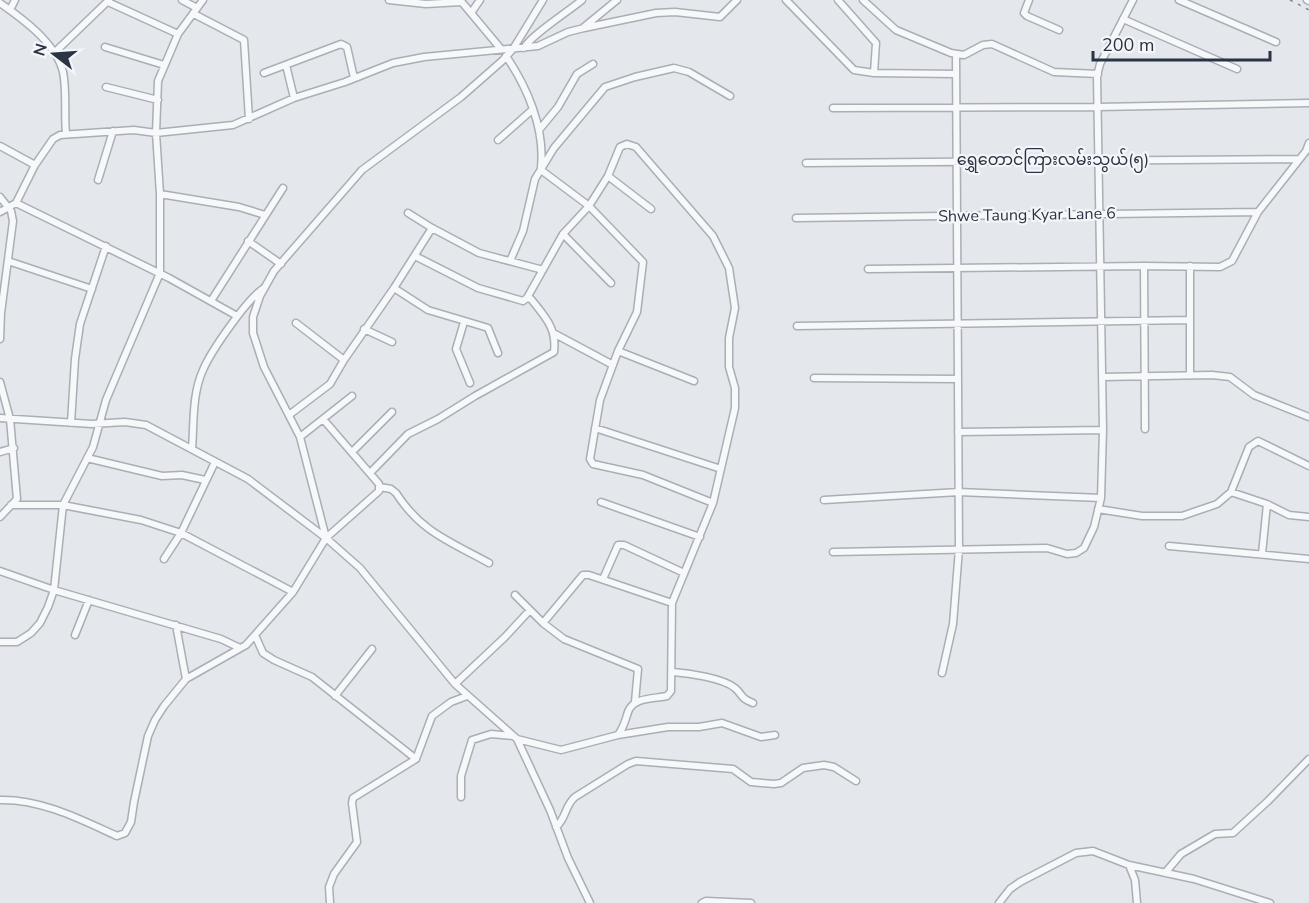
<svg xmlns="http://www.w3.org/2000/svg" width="1309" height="903" font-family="'Nunito Sans','Noto Sans Myanmar',sans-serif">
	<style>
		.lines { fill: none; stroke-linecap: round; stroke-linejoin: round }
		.minor-casing { stroke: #a9aeb7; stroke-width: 9 }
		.minor { stroke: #f7f8fa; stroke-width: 6 }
		.rail { stroke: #7d8696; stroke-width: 1.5; stroke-dasharray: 3 6; stroke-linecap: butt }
		.labels { text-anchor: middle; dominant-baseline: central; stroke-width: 4.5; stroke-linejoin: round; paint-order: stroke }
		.street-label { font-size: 16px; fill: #2b3445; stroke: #f4f6f9 }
	</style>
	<rect width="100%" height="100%" fill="#e4e7ec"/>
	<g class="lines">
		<g class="minor-casing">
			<path id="minor" d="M182 0 197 8
				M389 0 426 4 461 2
				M786 0 854 70 874 73 956 74
				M838 0 876 43 874 73
				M863 0 896 30 951 53 964 55 983 45 992 44 1054 72 1098 74
				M1029 0 1024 13 1027 16 1059 30
				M1179 0 1276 42
				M1307 0 1309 1
				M461 1 501 49
				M108 2 178 34
				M0 3C23 19 56 43 63 72 67 92 64 113 66 134
				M10 10 15 0
				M471 13 480 0
				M194 14 244 40 249 119
				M1123 19 1237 69
				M584 27 617 0
				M105 47 164 65
				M524 48C530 36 569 11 582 0
				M54 53 109 0
				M506 56C527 87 545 128 541 167
				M286 65 294 98
				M264 73 341 44 347 47 354 78
				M106 87 158 100
				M833 108 1098 107 1309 103
				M539 130 558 107 577 74 593 64
				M498 140 532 110
				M0 146 35 165
				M806 163 1299 159
				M541 170 589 206 643 262 637 312 618 351 600 400 590 459 593 464 643 475 713 503
				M608 176 651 209
				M98 180 113 131
				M160 194 239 207 265 215
				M0 197 11 211 13 221 1 313 0 339
				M16 203 169 278 237 316
				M0 212 16 203 35 165 53 139 60 135 134 130 156 133 233 125 294 98 345 82 393 63 424 57 538 46 568 32 584 28 656 13 675 12 720 17 737 0
				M408 213 432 228 479 253 543 270
				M796 218 1258 212
				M563 234 611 283
				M248 241 281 264
				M415 256 478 288 523 301 527 298 563 234 589 206 608 176 620 147 627 144 636 147 713 236 729 268 735 308 729 338V367L735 388V408L713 503 672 603 671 691 667 696C654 699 633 697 628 712 625 721 624 727 618 735
				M8 261 92 289
				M510 261 523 231 535 179 554 148 605 87 635 77 674 68 689 72 730 96
				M1144 266 1145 429
				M1190 266V375
				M868 269 1144 266 1220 267 1232 261 1258 212 1306 151 1309 143
				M394 288 428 310 485 327 488 328 498 353
				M211 301 283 188
				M464 322 456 349 470 383
				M296 323 344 360
				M797 326 1190 320
				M364 329 392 342
				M555 334 613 365
				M618 351 694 381
				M1102 377 1212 375 1230 377 1254 395 1309 417
				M814 378 958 379
				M0 382 10 419 17 499 0 517
				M289 415 330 384 344 360 394 288 432 228
				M0 418 92 424 125 422 146 425 248 479 326 538 360 568 455 684 517 739 550 810 568 858 590 903
				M71 423 75 359 80 324 106 246
				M595 428 721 469
				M958 432 1103 430
				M300 437 352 396
				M192 449C194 423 192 394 203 370 211 351 247 299 264 288
				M0 452 14 448
				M352 452 392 412
				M87 458 162 476 182 475 205 480
				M370 473 408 434 438 419 475 396 554 352C557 328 545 317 531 299L527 298
				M380 487 391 489 396 493C421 532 449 541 489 563
				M1231 492 1267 504 1289 515 1309 517
				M824 500 959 492 1101 498
				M601 502 700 537
				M11 505H63L141 520 181 533 293 592
				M1098 509 1142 516H1182L1217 504 1231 492 1249 447 1258 441 1309 466
				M326 538 300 437 264 367 253 333V317L260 296 274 271 362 170 461 97 502 61 513 49 543 0
				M1169 546 1309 559
				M833 552 1047 548 1067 554 1076 553 1084 548 1094 527 1101 498 1103 430 1097 76 1100 64 1133 0
				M1262 554 1267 504
				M164 559 181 533 215 462
				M0 571 54 590 221 639 240 648
				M603 579 618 545H624L684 573
				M515 595 543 623 564 639 638 669 635 702
				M543 623 583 575H589L672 603
				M176 625 186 679
				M75 635 89 600
				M255 635 263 653 274 660 312 677 416 759
				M0 642H17L31 633 40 623 48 607 54 590 63 505 93 447 106 400 160 273V194L156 133 158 81 178 34 203 0
				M673 672C688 673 723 678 735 688 743 695 740 698 753 703
				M942 673 953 624 959 549 956 54
				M455 684 505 637 530 610
				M335 696 372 649
				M517 739 561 750 618 735 668 727H699L722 723 761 737 775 735
				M461 797V776L472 740 491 734 513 736
				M0 800C41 799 80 819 117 836L125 833 131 822 134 802 148 736 155 720 164 706 186 679 246 645 293 592 326 538 379 491V484L323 419
				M556 827C566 819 565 805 575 797L628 764 636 761 733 769 751 782 774 784 781 783 803 768 824 765 834 767 856 781
				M1129 865 1135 880 1137 903
				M1165 873 1181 854 1215 834 1233 833 1268 801 1309 759
				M330 903 329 887 334 874 357 842 352 803 353 798 416 759 432 716 451 702 467 696
				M702 903 706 901 751 903
				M999 903 1010 889 1020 882 1076 853 1093 851 1129 865 1194 879 1270 903"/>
		</g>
		<use href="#minor" class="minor"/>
		<path class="rail" d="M1290 0 1309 10"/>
	</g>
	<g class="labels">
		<g class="street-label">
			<text x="1053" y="160">ရွှေတောင်ကြားလမ်းသွယ်(၅)</text>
			<text transform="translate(1027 215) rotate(-1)">Shwe Taung Kyar Lane 6</text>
		</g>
	</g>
	<g transform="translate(54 54) rotate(287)" stroke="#f4f6f9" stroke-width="4.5" paint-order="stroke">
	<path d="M0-4.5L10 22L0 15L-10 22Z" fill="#2b3445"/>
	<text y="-9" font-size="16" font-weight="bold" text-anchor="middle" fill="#2b3445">N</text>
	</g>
	<path d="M1093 51v9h177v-9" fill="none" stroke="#2b3445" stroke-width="3"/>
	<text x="1102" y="51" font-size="18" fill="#2b3445" stroke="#f4f6f9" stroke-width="4.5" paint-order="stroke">200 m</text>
</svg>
